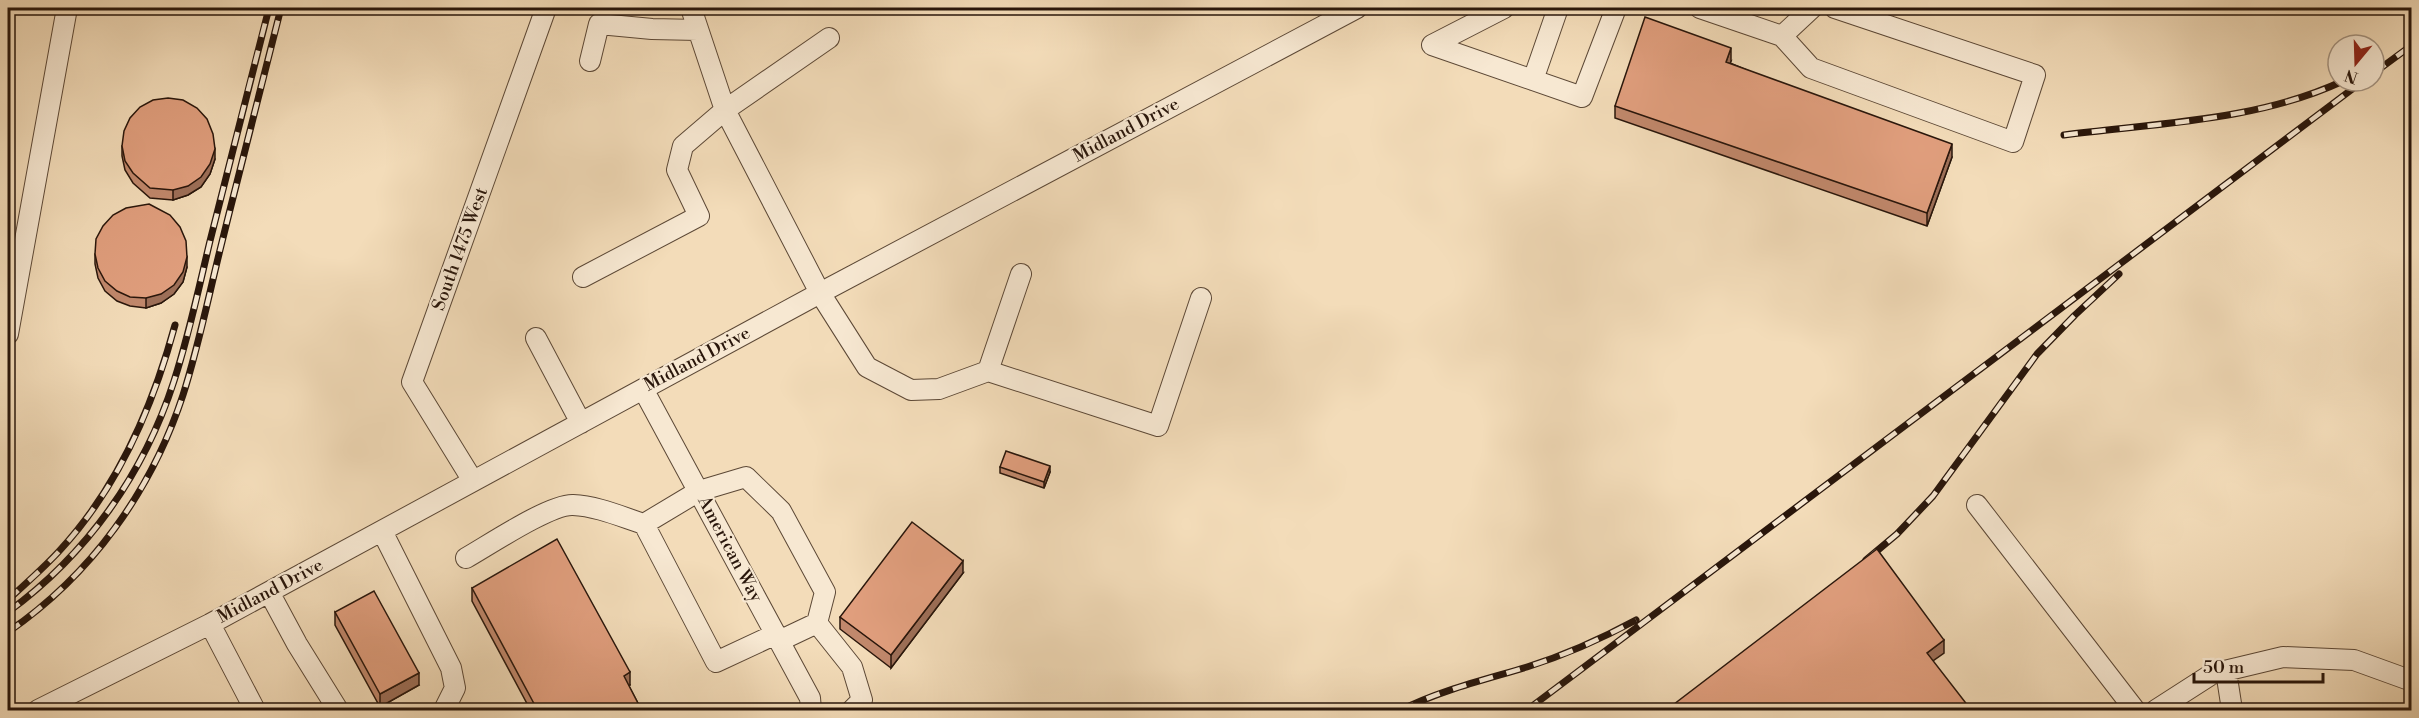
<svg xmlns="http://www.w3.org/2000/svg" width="2419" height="718" font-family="'Libre Bodoni',serif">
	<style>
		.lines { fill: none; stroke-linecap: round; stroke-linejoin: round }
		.minor-casing { stroke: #5c4836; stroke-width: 22 }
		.minor { stroke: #f7e8d2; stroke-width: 20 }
		.rail-casing { stroke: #29160b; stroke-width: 7 }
		.rail { stroke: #f7e8d2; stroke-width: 4.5; stroke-dasharray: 14; stroke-linecap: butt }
		.wall { fill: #c1886c; stroke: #29160b; stroke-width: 1.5 }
		.shaded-wall { fill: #9d6f58; stroke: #29160b; stroke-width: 1.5 }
		.building { fill: #e09e7d; stroke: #29160b; stroke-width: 1.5 }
		.labels { text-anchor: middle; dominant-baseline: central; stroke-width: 4.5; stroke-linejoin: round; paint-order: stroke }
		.street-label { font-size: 18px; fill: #29160b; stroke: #f7e8d2 }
	</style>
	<rect width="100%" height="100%" fill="#f3dcb9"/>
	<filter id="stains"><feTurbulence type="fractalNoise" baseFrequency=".00333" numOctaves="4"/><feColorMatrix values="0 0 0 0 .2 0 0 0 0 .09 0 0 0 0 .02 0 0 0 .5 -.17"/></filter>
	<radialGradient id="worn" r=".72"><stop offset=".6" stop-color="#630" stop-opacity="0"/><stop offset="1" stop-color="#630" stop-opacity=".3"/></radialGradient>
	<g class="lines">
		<g class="minor-casing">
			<path id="minor" d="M691 8 725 110 820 293 867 367 911 390 939 389 988 371 1021 274
				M1504 8 1432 45 1582 97 1616 8
				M1700 8 1782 36 1811 68 2013 142 2035 75 1835 8
				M1782 36 1812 8
				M590 61 599 24 652 29 698 30
				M1533 80 1558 8
				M583 277 699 216 677 170 683 146 725 110 829 38
				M8 334 67 8
				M536 338 581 423
				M988 371 1158 426 1201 298
				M643 389 810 698 811 710
				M473 481 412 382 546 8
				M1977 505 2135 710
				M382 531 451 668 455 688 444 710
				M466 558C489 545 550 504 573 505 597 506 622 517 644 524
				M269 592 297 644 338 710
				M817 623 852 667 862 700 852 710
				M210 624 255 710
				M776 634 716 662 644 524 699 491 746 477 781 511 825 592 817 623 779 641
				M2226 671 2232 710
				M38 710 210 624 820 293 1357 8
				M2156 710 2212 674 2283 657 2354 660 2412 681"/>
		</g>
		<use href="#minor" class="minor"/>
		<g class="rail-casing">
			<path id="rail" d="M2374 73 2412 45
				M2064 135C2158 123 2257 121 2343 81
				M1866 560 1897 534 1933 496 2037 354 2075 315 2119 274
				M8 600C26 583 45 567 61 549 119 486 153 406 175 325
				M8 612C87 554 144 474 174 381 189 335 199 287 210 241 230 163 249 85 269 8
				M8 632C91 575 151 492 183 395 198 348 208 299 220 250 240 169 261 88 281 8
				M1401 710C1441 690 1484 680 1527 667 1565 655 1601 639 1636 620
				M1527 710 2363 81"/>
		</g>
		<use href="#rail" class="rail"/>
	</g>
	<path class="wall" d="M1731 61 1730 63 1952 157 1927 226 1615 118V106Z
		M122 146 215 159 210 174 201 187 188 195 173 200 150 198 133 183 125 170 122 156Z
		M95 254 187 267 183 282 174 294 161 303 146 308 130 306 117 301 105 291 98 278 95 264Z
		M1000 467 1050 472 1044 488 1000 473Z
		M963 573 891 668 840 629V617Z
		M472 588 630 685 629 686 642 711H531L472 601Z
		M335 612 419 685 380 707 335 625Z"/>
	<path class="shaded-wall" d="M1731 48V61L1726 75V62Z
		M1952 144V157L1927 226V213Z
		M215 149V159L210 174 201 187 188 195 173 200V190Z
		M187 257V267L183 282 174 294 161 303 146 308V298Z
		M1050 466V472L1044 488V482Z
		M963 561V573L891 668V655Z
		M1944 640V653L1927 665V653Z
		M630 672V685L624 688V676Z
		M419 673V685L380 707V694Z"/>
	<path class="building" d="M1645 17 1731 48 1726 62 1952 144 1927 213 1615 106Z
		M168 98 183 100 197 108 207 119 213 134 215 149 210 164 201 177 188 186 173 190 150 188 133 173 125 161 122 146 124 131 130 118 140 107 153 100Z
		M149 204 170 215 180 227 186 241 187 257 183 272 174 285 161 294 146 298 130 297 117 291 105 281 98 268 95 254 96 239 103 226 113 215 126 208Z
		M1006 451 1050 466 1044 482 1000 467Z
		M912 522 963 561 891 655 840 617Z
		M557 539 630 672 624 676 642 711H538L472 588Z
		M1877 549 1944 640 1927 653 1972 711H1665Z
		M374 591 419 673 380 694 335 612Z"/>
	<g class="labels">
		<g class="street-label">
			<text transform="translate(1126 130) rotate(-28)">Midland Drive</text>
			<text transform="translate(460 249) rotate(-70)">South 1475 West</text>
			<text transform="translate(697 359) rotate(-28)">Midland Drive</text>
			<text transform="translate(730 549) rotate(62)">American Way</text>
			<text transform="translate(270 591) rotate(-28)">Midland Drive</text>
		</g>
	</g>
	<rect width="2419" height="718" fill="none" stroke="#f3dcb9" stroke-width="30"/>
	<rect x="9" y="9" width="2401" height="700" fill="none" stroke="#29160b" stroke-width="3"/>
	<rect x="15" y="15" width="2389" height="688" fill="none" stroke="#29160b" stroke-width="1.5"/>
	<g transform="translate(2356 63) rotate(199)"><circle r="28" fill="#f7e8d2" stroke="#a59482" stroke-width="1.5"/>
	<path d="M0-4.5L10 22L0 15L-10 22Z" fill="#8f2418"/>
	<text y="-9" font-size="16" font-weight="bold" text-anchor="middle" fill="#29160b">N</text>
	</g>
	<path d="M2194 673v9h129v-9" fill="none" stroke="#29160b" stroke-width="3"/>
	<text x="2203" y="673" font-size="18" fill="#29160b" stroke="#f7e8d2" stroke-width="4.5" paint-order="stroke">50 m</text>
	<rect width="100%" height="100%" filter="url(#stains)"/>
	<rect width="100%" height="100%" fill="url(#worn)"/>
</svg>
